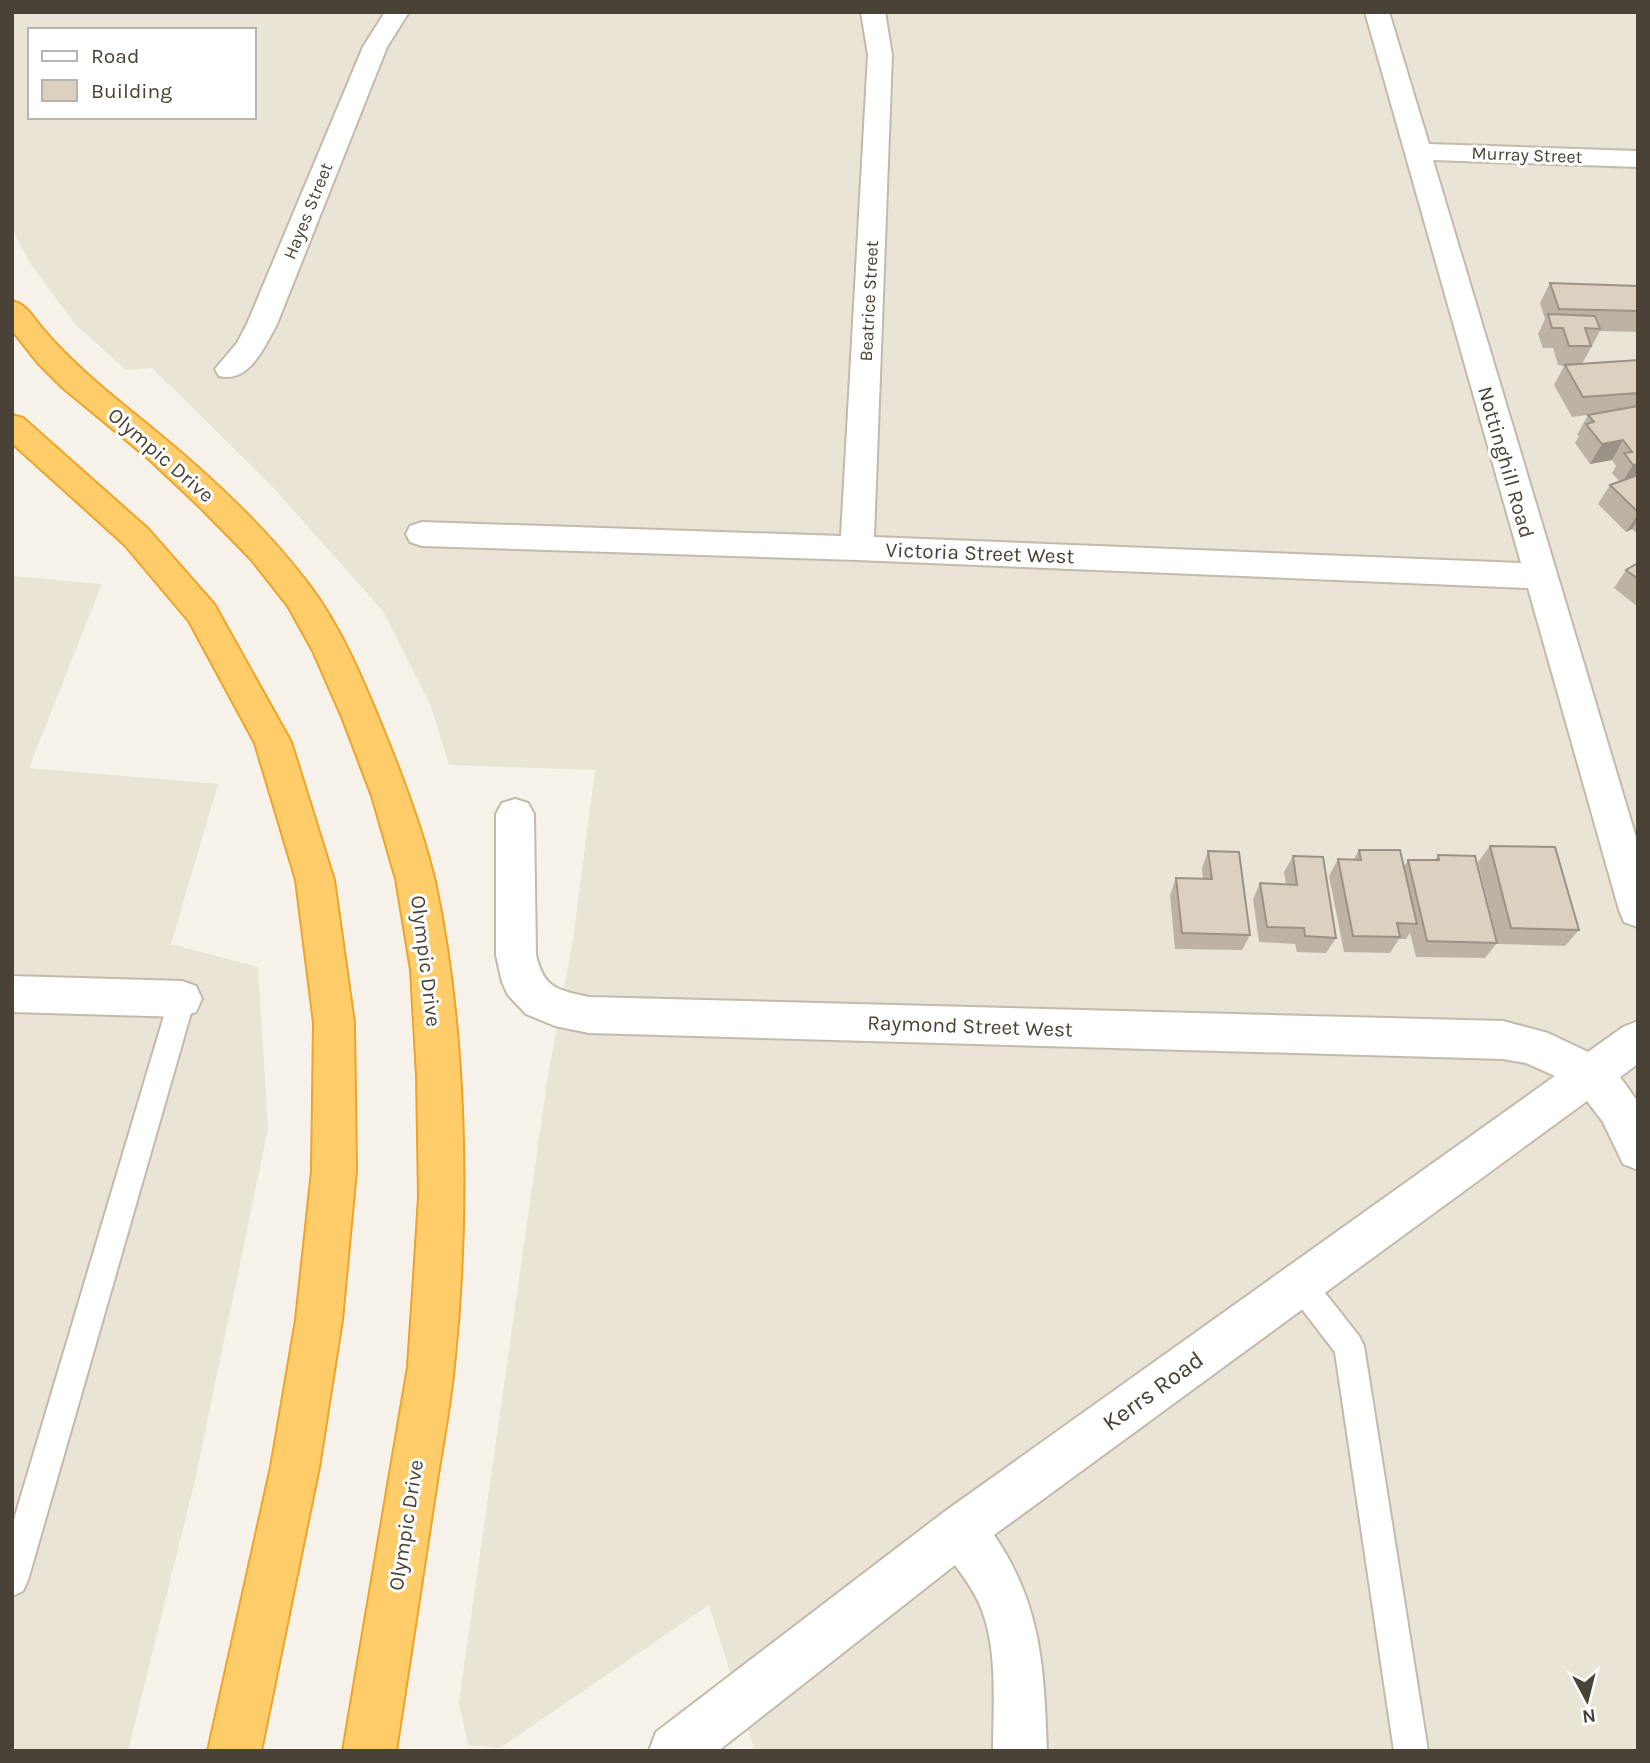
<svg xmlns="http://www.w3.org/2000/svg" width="1650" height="1763" font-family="Karla,sans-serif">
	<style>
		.residential { fill: #eae4d6; fill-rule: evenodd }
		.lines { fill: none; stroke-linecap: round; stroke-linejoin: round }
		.lane-casing { stroke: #c2baaa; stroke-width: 4 }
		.street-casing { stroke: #c2baaa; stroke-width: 4 }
		.highway-casing { stroke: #eda42b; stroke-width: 4 }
		.lane { fill: #fff; fill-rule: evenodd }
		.street { fill: #fff; fill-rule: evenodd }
		.highway { fill: #ffcc6a; fill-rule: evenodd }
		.wall { fill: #bdb3a5 }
		.shaded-wall { fill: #9a9286 }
		.building { fill: #dcd0c0; stroke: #9a9286; stroke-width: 2 }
		.labels { text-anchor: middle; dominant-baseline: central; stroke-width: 6; stroke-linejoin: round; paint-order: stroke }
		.far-street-label { font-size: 18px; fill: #4a4236; stroke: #fff }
		.street-label { font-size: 21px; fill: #4a4236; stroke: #fff }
		.near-street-label { font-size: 24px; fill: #4a4236; stroke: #fff }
	</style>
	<rect width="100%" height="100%" fill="#f6f2e9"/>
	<path class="residential" d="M12 12H1638V1751H755L709 1605 500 1748 468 1745 459 1702 548 1075 573 940 595 770 449 765 431 706 383 611 270 484 152 368 126 370 75 324 30 263 12 229ZM30 30H254V117H30Z
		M12 576 102 584 29 768 218 784 171 944 258 967 268 1129 195 1480 128 1751H12Z"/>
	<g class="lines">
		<g class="lane-casing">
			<path id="lane" d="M182 988 191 991 195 999 28 1580 23 1591 12 1596V1526L169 999 173 991Z
				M1301 1271 1311 1275 1359 1336 1364 1346 1428 1751H1394L1335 1352 1291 1295 1287 1285 1291 1275Z"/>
		</g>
		<g class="street-casing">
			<path id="street" d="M385 12H409L387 47 277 324C265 346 249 384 219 376L215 369 237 343 247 324 363 47Z
				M861 12H885L892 55 874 537 1521 563 1365 12H1389L1429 144 1638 151V167L1433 160 1638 844V927L1624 922 1619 910 1528 588 857 560 422 546 410 542 406 534 410 526 422 522 841 536 868 55Z
				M515 799 528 803 534 814 536 955C544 989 558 990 589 997L1503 1021 1548 1033 1588 1052 1623 1027 1638 1021V1064L1620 1077 1638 1102V1170L1623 1164 1603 1122 1587 1101 994 1535C1042 1605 1044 1669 1047 1751H993C993 1703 999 1645 978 1601 972 1588 963 1576 955 1565L718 1751H649L656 1732 944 1512 1555 1076 1526 1063 1503 1059 589 1033 555 1026 526 1014 508 995 502 982 496 955V814L502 803Z
				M12 976 182 981 196 986 202 999 196 1012 182 1017 12 1012Z"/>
		</g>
		<g class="highway-casing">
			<path id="highway" d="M12 301C26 304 32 316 41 327 73 365 110 394 148 425 206 472 264 525 309 585 344 631 367 690 389 744 407 789 424 835 435 882 467 1031 470 1215 454 1366 450 1409 441 1452 435 1494 422 1580 409 1665 396 1751H343L408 1367 414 1277 419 1197 417 1076 411 970 396 879 372 796 342 717 313 651 288 606 251 559 201 508 150 460 62 387 38 363 12 330Z
				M12 415 23 418 148 529 214 604 291 742 334 880 354 1023 356 1171 342 1320 319 1467 261 1751H208L271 1467 296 1320 312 1171 314 1023 296 880 255 743 189 621 125 545 12 443Z"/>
		</g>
		<use href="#lane" class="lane"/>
		<use href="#street" class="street"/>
		<use href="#highway" class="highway"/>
	</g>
	<path class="wall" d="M1550 283 1638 286V332L1600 331 1582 364 1638 360V535L1632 529 1626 532 1598 504 1610 485 1619 481 1612 473 1616 466 1612 460 1590 464 1575 443 1579 436 1577 435 1588 415 1572 417 1554 385 1564 366 1558 365 1553 348H1543L1538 334 1545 319 1540 303Z
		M1638 563V607L1614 588 1626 570Z
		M1490 846 1579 930 1565 946 1498 944 1478 862Z
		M1359 850 1404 867 1408 860H1435L1438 855 1497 943 1485 958 1416 957 1410 933 1406 939H1399L1390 953 1344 952 1329 876 1338 859H1354Z
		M1208 851 1250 935 1242 950 1175 949 1170 895 1176 878 1203 879 1202 868Z
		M1293 856 1336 938 1326 953 1297 952 1295 944 1259 942 1253 899 1260 883 1286 884 1284 872Z"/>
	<path class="shaded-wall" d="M1623 440 1612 460 1590 464 1602 444Z
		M1638 464V481L1621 484 1633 465Z
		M1638 514V521L1632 529 1626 532Z"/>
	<path class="building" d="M1550 283 1638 286V311L1559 309Z
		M1548 314 1595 316 1600 329 1585 328 1591 346H1569L1563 328H1552Z
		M1638 360V393L1583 397 1565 365Z
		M1638 406V464L1633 465 1624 453 1632 452 1623 440 1602 444 1586 424 1594 422 1588 415Z
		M1638 475V512L1610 485Z
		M1638 563V579L1626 570Z
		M1490 846 1555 847 1579 930 1511 928Z
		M1359 850H1400L1417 924 1397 923 1400 937 1353 936 1338 859 1361 860Z
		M1208 851 1239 852 1250 935 1182 933 1176 878 1212 879Z
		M1438 855 1475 856 1497 943 1427 941 1408 860H1439Z
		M1293 856 1323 857 1336 938 1305 936 1304 928 1267 927 1260 883 1297 885Z"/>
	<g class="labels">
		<g class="far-street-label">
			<text transform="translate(1527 155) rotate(2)">Murray Street</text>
			<text transform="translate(308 211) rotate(-68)">Hayes Street</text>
			<text transform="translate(869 301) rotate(-87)">Beatrice Street</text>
		</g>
		<g class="street-label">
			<text transform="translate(161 455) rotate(41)">Olympic Drive</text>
			<text transform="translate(1506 462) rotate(74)">Nottinghill Road</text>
			<text transform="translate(980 553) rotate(2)">Victoria Street West</text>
			<text transform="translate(426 961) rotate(83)">Olympic Drive</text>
			<text transform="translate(970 1026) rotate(2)">Raymond Street West</text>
			<text transform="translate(406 1525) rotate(-81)">Olympic Drive</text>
		</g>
		<g class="near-street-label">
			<text transform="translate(1153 1391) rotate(-36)">Kerrs Road</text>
		</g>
	</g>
	<rect width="1650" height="1763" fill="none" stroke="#4a4236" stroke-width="28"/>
	<rect x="28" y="28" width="228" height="91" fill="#ffffff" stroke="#b7b3af" stroke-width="2"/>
	<rect x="42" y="51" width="35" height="10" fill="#ffffff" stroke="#b7b3af" stroke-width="2"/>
	<text x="91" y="63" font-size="21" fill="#4a4236">Road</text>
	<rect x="42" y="80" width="35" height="21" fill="#dcd0c0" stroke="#b7b3af" stroke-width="2"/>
	<text x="91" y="98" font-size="21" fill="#4a4236">Building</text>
	<g transform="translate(1587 1700) rotate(173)" stroke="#ffffff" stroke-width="5" paint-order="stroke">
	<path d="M0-5L12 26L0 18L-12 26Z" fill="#4a4236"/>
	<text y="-10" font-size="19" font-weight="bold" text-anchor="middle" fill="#4a4236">N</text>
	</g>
</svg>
